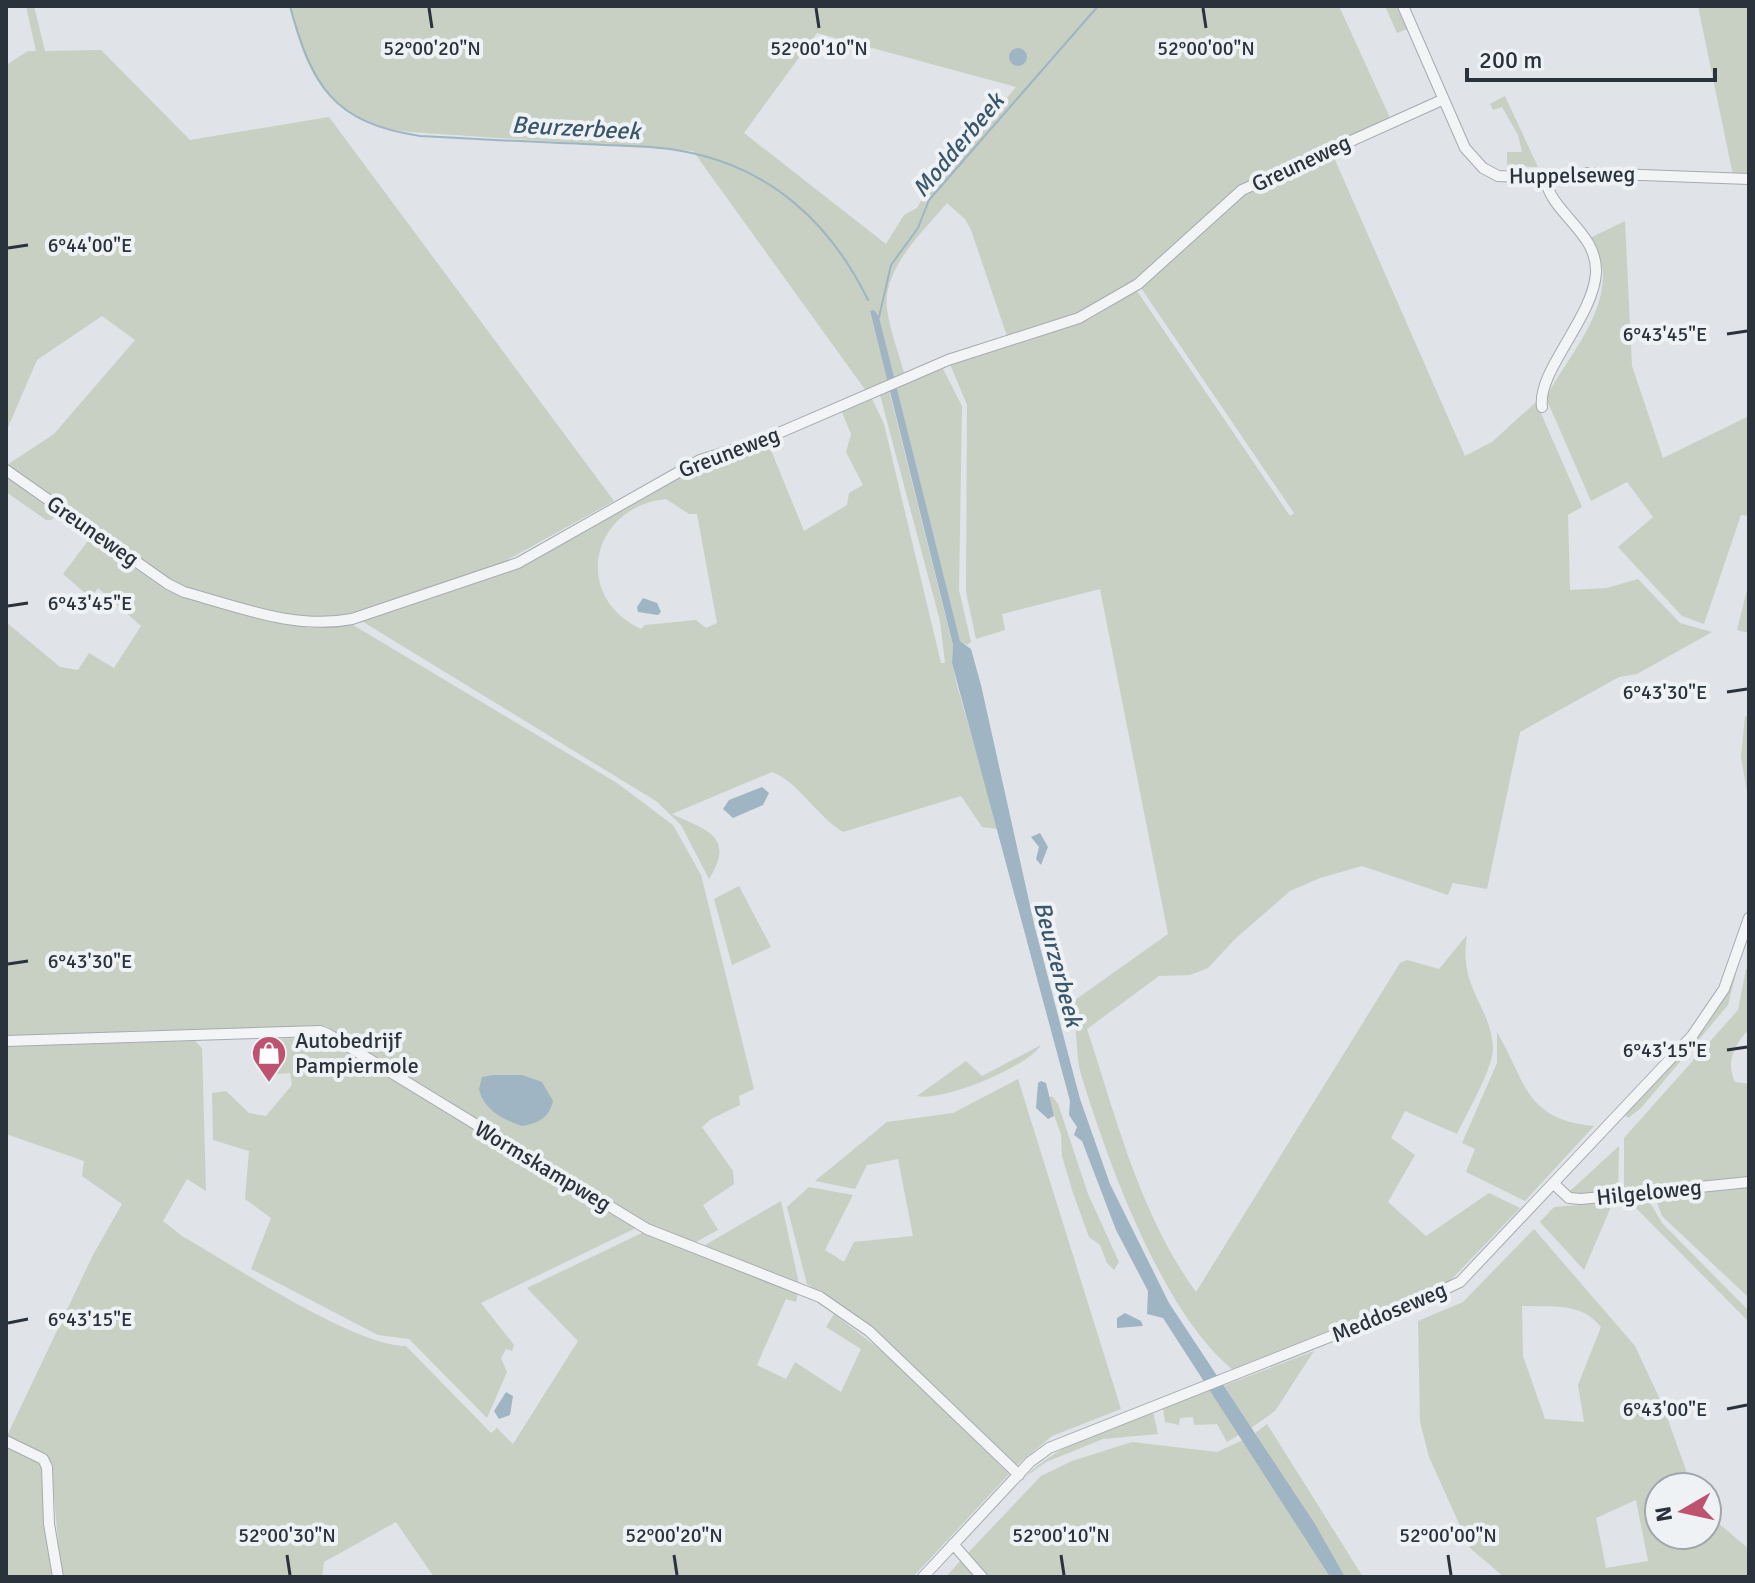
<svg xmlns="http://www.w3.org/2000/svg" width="1755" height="1583" font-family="Signika,sans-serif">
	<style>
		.green { fill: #c7d0c2; fill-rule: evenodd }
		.water { fill: #9fb5c3 }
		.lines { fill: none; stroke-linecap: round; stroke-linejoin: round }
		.stream { stroke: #9fb5c3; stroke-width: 2 }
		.minor-casing { stroke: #a6abb0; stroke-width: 12 }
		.minor { stroke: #f2f4f6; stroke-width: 10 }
		.ticks { fill: none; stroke: #2a333c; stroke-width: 3 }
		.labels { text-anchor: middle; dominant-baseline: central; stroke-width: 8; stroke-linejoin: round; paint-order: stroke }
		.street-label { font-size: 22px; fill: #2a333c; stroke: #eff2f5 }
		.poi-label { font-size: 22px; fill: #2a333c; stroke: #eff2f5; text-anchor: start }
		.water-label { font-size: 24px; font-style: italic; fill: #39566b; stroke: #eff2f5 }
		.ticks-label { font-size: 20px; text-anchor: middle; fill: #2a333c; stroke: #eff2f5; stroke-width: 8; stroke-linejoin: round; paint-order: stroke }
	</style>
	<rect width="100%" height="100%" fill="#e0e3e7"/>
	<path class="green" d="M26 6H34L45 51 101 50 190 140 329 117 614 501 491 569 334 619 300 620 196 593 157 575 7 465 54 434 135 340 102 316 37 360 6 432V65L28 51H36Z
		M289 6H1339L1391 120 1244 187 1116 300 1008 339 971 230 965 219 947 203C924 231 882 268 887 309 890 331 899 354 905 376L894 380 879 317 870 312 888 382 866 391 693 151 409 132C330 123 307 77 289 6ZM817 33 1016 87 928 189 917 208 904 215 886 244 744 133Z
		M1385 6H1396L1407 29 1397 33Z
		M1698 6H1749V175H1733Z
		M1505 96 1538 167 1507 166V152H1522L1518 135 1502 107 1493 110 1490 104Z
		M1332 153 1465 456 1492 442 1536 402 1582 507 1568 515 1570 590 1607 588 1638 579 1680 623 1712 632 1637 674 1619 677 1520 732 1487 889 1453 883 1448 895 1362 866 1320 878 1290 891 1235 939 1208 968 1190 975 1159 976 1087 1029C1116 1117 1140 1215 1196 1292L1400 963 1407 960 1439 969 1467 935C1458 989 1491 1005 1493 1048 1493 1069 1466 1114 1457 1134L1405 1111 1391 1138 1415 1155 1388 1202 1426 1236 1489 1193 1520 1208 1447 1284 1232 1369C1162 1312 1107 1160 1081 1074 1074 1050 1080 1025 1068 1005L1168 934 1100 589 1002 614 1005 630 976 639 966 592 967 405 950 364 1090 319 1137 291 1290 516 1294 513 1141 288 1245 194Z
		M1625 221 1632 366 1663 458 1749 416V516L1741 515 1704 624 1682 616 1618 547 1653 517 1627 482 1591 501 1546 398C1566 359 1604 320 1603 273 1602 261 1595 249 1590 238Z
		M942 367 962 406 959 590 971 642 967 645 960 641 896 387Z
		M889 390 953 646 952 663 957 685 998 829 982 827 961 796 843 832C819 818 795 779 772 772L672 814C706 830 736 836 709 879L681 825 656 801 360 620 502 574 685 472 768 443 804 531 847 505 849 493 863 485 846 452 851 434 842 412 872 399 884 424 941 663H945L940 621 880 395ZM666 499 689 514H697L717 623 706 628 696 620 645 625 641 629C571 596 591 507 666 499Z
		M6 475 58 512 52 520H46L6 492Z
		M91 537 164 589 199 601 309 628 353 625 617 783 673 825 701 875 754 1089 739 1096 740 1105 711 1119 702 1127 733 1171 734 1184 703 1205 718 1230 694 1243 652 1226 532 1157 326 1026 125 1031 117 1035 6 1038V622L60 667 78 670 89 653 114 668 141 626 98 588 91 598 63 574Z
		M1749 582V633L1737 630Z
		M1745 716 1749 717V804L1741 757Z
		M739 886 771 947 732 965 714 899Z
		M1746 969 1749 970V1029C1735 1044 1725 1062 1735 1082L1749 1084V1298L1662 1216 1655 1197 1648 1199 1662 1223 1749 1311V1322L1628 1200 1624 1192V1138L1738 1010Z
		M1736 973 1728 1005 1641 1108 1628 1118 1625 1115 1706 1027Z
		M1497 1032C1527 1084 1525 1119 1594 1126L1525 1201 1466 1172 1475 1149 1462 1143 1497 1063Z
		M306 1038 334 1044 636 1228 481 1303 514 1345 512 1351 506 1349 501 1358 507 1372 487 1418 409 1339 378 1335 251 1269 271 1218 245 1199 249 1151 213 1140 212 1093 226 1091 249 1113 266 1116 292 1085 290 1073 265 1075 262 1039Z
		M195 1041 202 1048 206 1191 187 1179 163 1221 182 1236C231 1264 354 1346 406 1346L491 1433 497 1428 513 1444 578 1341 527 1288 644 1232 798 1293 796 1302 786 1299 757 1365 786 1379 795 1362 841 1392 861 1349 826 1327 834 1314 882 1351 1009 1474 913 1577H434L396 1522 324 1562 322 1577H61L52 1472 6 1438 93 1255 122 1204 82 1176 84 1161 6 1134V1046Z
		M1041 1045C1029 1066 944 1102 917 1096L966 1061 982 1076Z
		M1018 1079 1121 1409 1052 1436 1017 1465 884 1342 807 1284 787 1207 809 1187 853 1195 825 1250 844 1262 854 1242 913 1236 898 1159 867 1165 855 1189 815 1181 887 1122 953 1113Z
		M1047 1096 1053 1097 1058 1104 1088 1194 1119 1262 1114 1270 1107 1263 1100 1245 1089 1237 1073 1193 1062 1156 1061 1134Z
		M1619 1146 1618 1192 1577 1195 1569 1192Z
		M781 1201 799 1284 700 1248Z
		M1613 1202 1584 1270 1540 1222 1554 1207Z
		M1534 1229 1635 1346 1663 1406 1692 1487H1659V1535H1707V1522L1712 1518 1749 1549V1577H1504L1470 1548 1429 1457 1420 1421 1418 1321 1463 1302ZM1522 1306C1552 1307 1582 1302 1601 1327L1578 1385 1584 1422 1545 1419 1523 1356ZM1636 1500 1648 1561 1606 1568 1596 1518Z
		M1314 1351 1275 1411 1251 1428 1223 1386Z
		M1210 1390 1239 1435 1227 1442 1217 1424 1194 1425 1193 1417 1180 1418 1179 1425 1165 1422 1163 1408Z
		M1153 1412 1158 1434 1103 1439 1046 1462 1025 1477C1059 1443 1108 1429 1153 1412Z
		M1267 1424 1363 1577H1345L1255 1433Z
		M1243 1440 1330 1577H984L966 1555 1041 1476 1072 1461 1132 1442 1217 1452Z
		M6 1446 42 1463 54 1577H6Z
		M961 1560 976 1577H946Z"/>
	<path class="water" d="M1009 57a9 9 0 1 1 18 0a9 9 0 1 1-18 0Z
		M874 310 879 317 960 641 971 649 981 685 1035 928 1080 1099 1110 1184 1169 1303 1315 1524 1345 1577H1330L1163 1318 1147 1314 1148 1291 1116 1230 1082 1141 1074 1135 1077 1127 1069 1115 1070 1101 952 663 953 645 870 311Z
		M643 598 657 603 661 612 658 615 638 612 637 607Z
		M762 787 769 793 763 805 733 818 723 809 729 800Z
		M1040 833 1048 847 1041 865 1036 859 1039 847 1031 837Z
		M493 1075H522L542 1082 553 1101C549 1118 539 1123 522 1126 503 1120 483 1109 479 1089L482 1077Z
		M1041 1081 1046 1083 1054 1116 1048 1119 1036 1108 1038 1083Z
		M1125 1313 1141 1321 1143 1326 1117 1328V1318Z
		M506 1392 513 1396 510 1415 499 1419 494 1411Z"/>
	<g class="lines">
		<path class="stream" d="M290 6C312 86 333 123 420 136 475 139 530 142 584 144 618 146 654 145 687 152 772 169 831 224 868 300
			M879 317 891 265 918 228 929 200 1098 6"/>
		<g class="minor-casing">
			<path id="minor" d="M1403 6 1465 148 1483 168 1498 176 1545 178 1588 173 1749 179
				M1542 407C1537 371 1593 318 1596 273 1598 232 1551 214 1545 178
				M6 470 168 584 184 592C239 607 295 630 352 619L518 563 700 460 758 442 948 360 1079 318 1138 284 1242 190 1442 100
				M6 1041 320 1031 328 1034 647 1229 820 1297 869 1331 1019 1475
				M1554 1184 1569 1198 1581 1199 1749 1182
				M6 1441 43 1459 47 1467 49 1524 58 1577
				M953 1544 982 1577
				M923 1577 1030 1462 1049 1448 1415 1303 1460 1282 1692 1036 1724 989 1749 918"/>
		</g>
		<use href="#minor" class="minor"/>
	</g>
	<path class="ticks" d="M429 8 432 28M816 8 819 28M1203 8 1206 28M8 248 28 245M1727 334 1747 331M8 606 28 603M1727 692 1747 689M8 964 28 961M1727 1050 1747 1047M8 1323 28 1319M1727 1409 1747 1405M287 1555 290 1575M674 1555 677 1575M1061 1555 1064 1575M1448 1555 1451 1575"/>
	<defs>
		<g id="shop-pin" transform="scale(1.8)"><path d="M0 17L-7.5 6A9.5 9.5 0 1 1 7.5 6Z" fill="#be5371" stroke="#eff2f5"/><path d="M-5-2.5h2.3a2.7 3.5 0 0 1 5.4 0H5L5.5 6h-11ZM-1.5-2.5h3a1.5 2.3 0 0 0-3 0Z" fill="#fff"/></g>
	</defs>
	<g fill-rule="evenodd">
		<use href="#shop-pin" x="269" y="1053"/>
	</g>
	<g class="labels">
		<g class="street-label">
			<text transform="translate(1301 163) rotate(-25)">Greuneweg</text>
			<text transform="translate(1572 175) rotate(-1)">Huppelseweg</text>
			<text transform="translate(729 452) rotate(-21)">Greuneweg</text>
			<text transform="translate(93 531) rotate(35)">Greuneweg</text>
			<text transform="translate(543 1166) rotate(31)">Wormskampweg</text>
			<text transform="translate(1649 1192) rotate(-6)">Hilgeloweg</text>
			<text transform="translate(1389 1312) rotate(-23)">Meddoseweg</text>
		</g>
		<g class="poi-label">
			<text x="295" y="1040">Autobedrijf<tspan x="295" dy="25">Pampiermole</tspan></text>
		</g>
		<g class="water-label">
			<text transform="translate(576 128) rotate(3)">Beurzerbeek</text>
			<text transform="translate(958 145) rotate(-50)">Modderbeek</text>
			<text transform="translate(1058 964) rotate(75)">Beurzerbeek</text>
		</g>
	</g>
	<g class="ticks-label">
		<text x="432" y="55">52°00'20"N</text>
		<text x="819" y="55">52°00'10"N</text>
		<text x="1206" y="55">52°00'00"N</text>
		<text x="90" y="252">6°44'00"E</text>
		<text x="1665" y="341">6°43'45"E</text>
		<text x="90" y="610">6°43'45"E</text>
		<text x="1665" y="699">6°43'30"E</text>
		<text x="90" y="968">6°43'30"E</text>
		<text x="1665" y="1057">6°43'15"E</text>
		<text x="90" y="1326">6°43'15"E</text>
		<text x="1665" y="1416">6°43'00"E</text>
		<text x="287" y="1542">52°00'30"N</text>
		<text x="674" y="1542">52°00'20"N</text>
		<text x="1061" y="1542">52°00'10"N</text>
		<text x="1448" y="1542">52°00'00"N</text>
	</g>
	<rect width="1755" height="1583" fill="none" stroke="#2a333c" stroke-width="16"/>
	<g transform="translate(1683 1511) rotate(261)"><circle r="38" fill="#eff2f5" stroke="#a0a6ab" stroke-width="2"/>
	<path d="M0-6L14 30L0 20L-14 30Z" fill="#be5371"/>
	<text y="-12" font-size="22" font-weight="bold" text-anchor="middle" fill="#2a333c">N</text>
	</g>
	<path d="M1467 68v12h248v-12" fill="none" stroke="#2a333c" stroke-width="4"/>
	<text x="1479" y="68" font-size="24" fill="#2a333c" stroke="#eff2f5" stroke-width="6" paint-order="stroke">200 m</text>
</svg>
